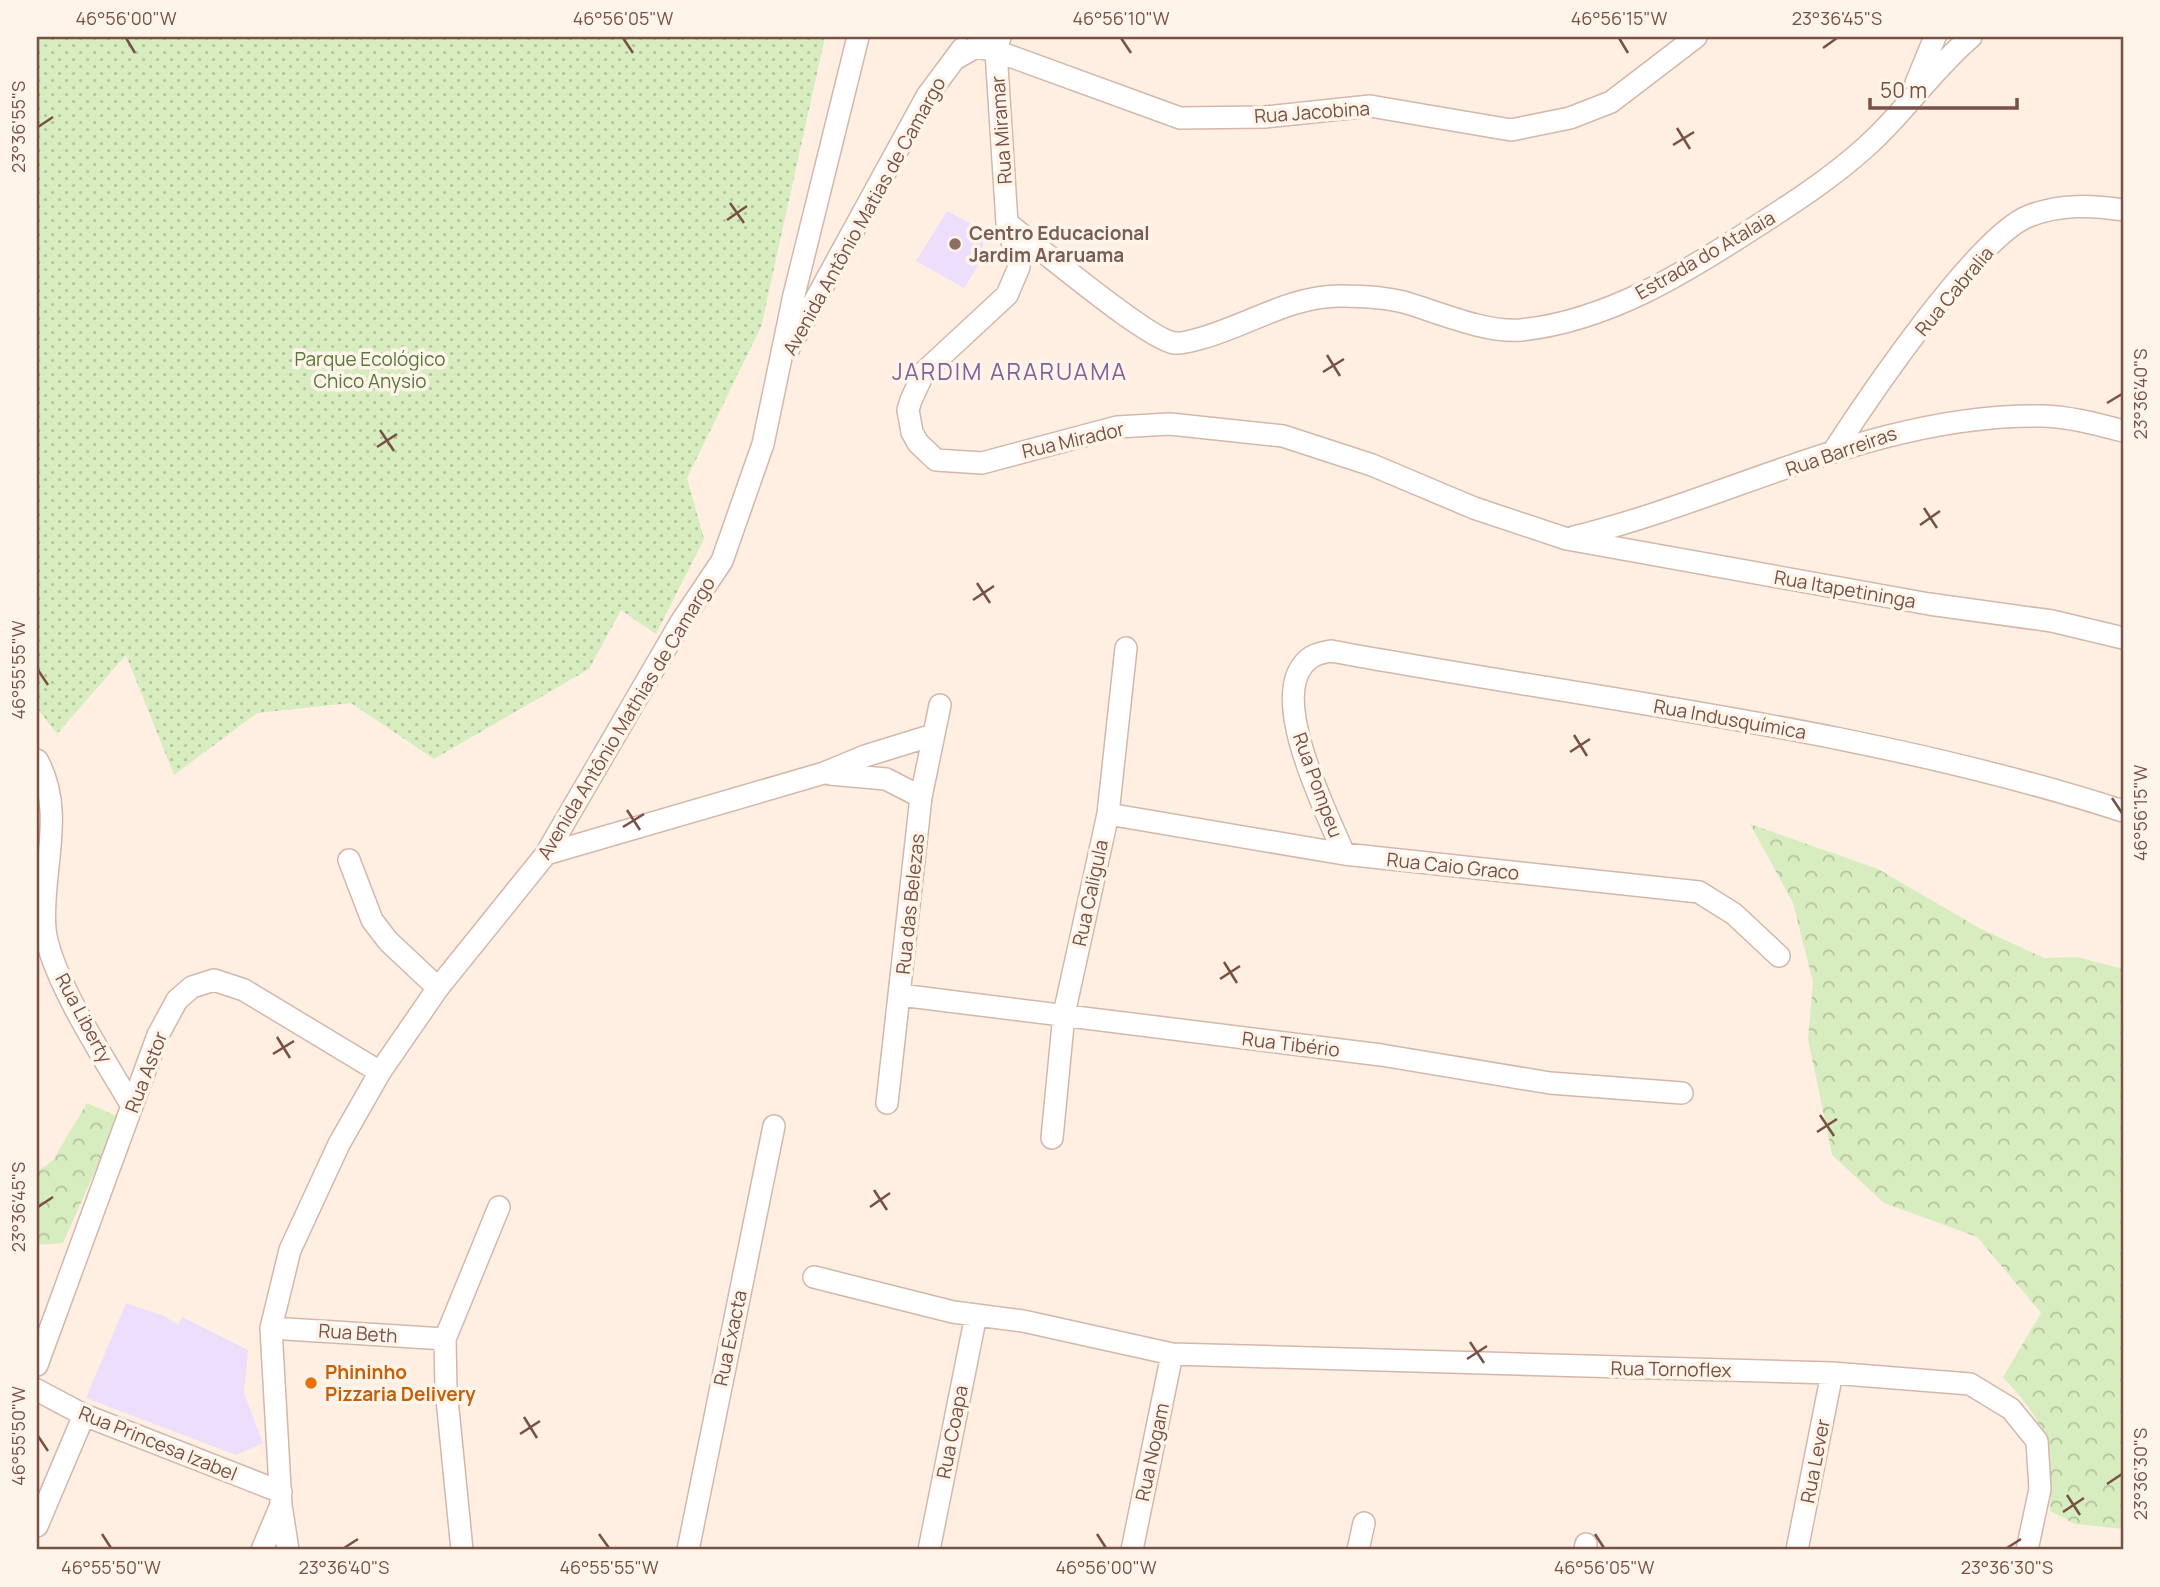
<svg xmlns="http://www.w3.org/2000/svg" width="2160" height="1587" font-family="Manrope,sans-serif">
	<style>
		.education { fill: #eddefb }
		.grass { fill: url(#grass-dots) }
		.forest { fill: url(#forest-crowns) }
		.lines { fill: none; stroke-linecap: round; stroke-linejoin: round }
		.minor-casing { stroke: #d3b7aa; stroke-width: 24 }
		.minor { stroke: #fff; stroke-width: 21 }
		.ticks { fill: none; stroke: #785146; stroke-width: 2.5 }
		.education-dot { fill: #8d6e63; stroke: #fff4ea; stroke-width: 2.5 }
		.food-dot { fill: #e8710a; stroke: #fff4ea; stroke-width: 2.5 }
		.labels { text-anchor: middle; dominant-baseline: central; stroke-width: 7; stroke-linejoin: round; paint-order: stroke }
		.street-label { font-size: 19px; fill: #785146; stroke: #fff4ea }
		.education-label { font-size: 19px; font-weight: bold; fill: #785e54; stroke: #fff4ea; text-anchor: start }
		.park-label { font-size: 19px; fill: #557a3a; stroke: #fff4ea }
		.food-label { font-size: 19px; font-weight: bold; fill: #c56008; stroke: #fff4ea; text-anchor: start }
		.quarter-label { font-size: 23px; letter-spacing: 2px; fill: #80609d; stroke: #fff4ea }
		.neatline { fill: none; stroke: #785146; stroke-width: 2.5 }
		.ticks-label { font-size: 18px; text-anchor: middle; fill: #785146 }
	</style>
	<defs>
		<pattern id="grass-dots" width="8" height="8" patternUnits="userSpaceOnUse" patternTransform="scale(1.75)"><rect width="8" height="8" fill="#d8edbf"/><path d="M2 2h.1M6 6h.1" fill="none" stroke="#b4c29d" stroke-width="1.8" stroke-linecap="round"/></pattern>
		<pattern id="forest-crowns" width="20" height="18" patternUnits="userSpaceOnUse" patternTransform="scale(1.75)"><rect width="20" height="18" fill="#d8edbf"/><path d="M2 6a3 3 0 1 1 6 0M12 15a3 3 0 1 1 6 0" fill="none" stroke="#b4c29d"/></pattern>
	</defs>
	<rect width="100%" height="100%" fill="#feefe2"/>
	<path class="education" d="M947 211 983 230V258L964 288 916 261Z
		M126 1303 164 1316 178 1325 182 1317 248 1350 244 1393 263 1443 236 1455 86 1398Z"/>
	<path class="grass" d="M37 37H825L761 327 687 478 704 539 656 634 621 610 589 669 434 759 351 703 257 713 174 775 126 655 57 734 37 708Z"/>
	<path class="forest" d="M1750 824 1878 869 1981 929 2044 958 2077 957 2123 969V1529L2075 1524 2050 1511C2054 1445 2047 1425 2003 1377L2041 1313 1977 1237 1884 1203 1832 1155 1808 1039 1813 982 1793 903Z
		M87 1103 119 1117 63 1243 37 1245V1172L53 1160Z"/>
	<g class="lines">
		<g class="minor-casing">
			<path id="minor" d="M1000 37 996 51 1007 223 1019 267 1007 295 924 372 911 400 908 410 912 432 918 443 936 460 982 463 1117 427 1170 424 1283 436 1372 465 1474 508 1567 539 1929 604 2052 621 2123 638
				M955 59 976 47 996 51 1180 118 1265 117 1370 106 1511 130 1570 118 1611 102 1696 37
				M1916 83 1935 37
				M1007 223C1035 244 1149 341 1175 343 1182 344 1195 340 1202 338 1248 325 1291 296 1340 296 1362 296 1386 297 1407 303 1440 313 1486 333 1521 330 1607 321 1683 274 1754 228 1793 203 1833 177 1867 146 1905 112 1932 70 1971 37
				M789 348 927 96 962 49
				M1833 452C1866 401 1977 236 2029 216 2060 204 2091 205 2123 210
				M1574 537C1730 499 1876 414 2040 416 2067 416 2097 424 2123 431
				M37 760C67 813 40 873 45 929 50 977 107 1063 132 1106
				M830 774 886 779 921 797
				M1108 814 1344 854 1699 892 1734 914 1779 956
				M546 854 824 773 865 756 933 735
				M1344 854C1327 813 1271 704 1303 665 1310 655 1320 653 1331 651 1596 700 1866 728 2123 811
				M349 860 372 920 388 941 438 988
				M900 995 1381 1055 1550 1083 1682 1093
				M887 1103 921 797 940 705
				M1052 1138 1064 1014 1108 814 1126 648
				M814 1277 953 1312 1023 1321 1172 1354 1832 1373 1970 1384 2011 1409 2037 1441 2040 1489 2027 1550
				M271 1328 445 1339
				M37 1365 158 1035 177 1000 192 987 214 980 244 990 380 1072
				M37 1390 84 1415 281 1492
				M37 1526 84 1415
				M262 1550 281 1505
				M288 1550 281 1505 271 1328 290 1250 339 1144 380 1072 438 988 546 854 681 622 722 561 763 444 794 295 858 37
				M462 1550 446 1389 445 1339 499 1207
				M688 1550 774 1126
				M929 1550 976 1315
				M1132 1550 1172 1354
				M1358 1550 1364 1523
				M1585 1550 1586 1544
				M1797 1550 1832 1373"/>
		</g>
		<use href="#minor" class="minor"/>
	</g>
	<path class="ticks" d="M126 38 135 53M623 38 633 53M1121 38 1131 53M1619 38 1628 53M1823 48 1837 38M38 127 53 117M1677 128 1690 149M1673 145 1694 132M730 203 744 223M727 220 747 206M1327 355 1340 376M1323 372 1344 359M2107 403 2122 394M380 430 394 451M377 447 397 434M1924 508 1937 528M1920 525 1940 511M977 583 990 603M973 600 994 586M38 670 48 685M1574 735 1587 756M1570 752 1590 739M2112 798 2122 813M627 810 640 830M623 827 644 814M1224 962 1237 983M1220 979 1240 966M277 1037 290 1058M273 1054 294 1041M1820 1115 1834 1136M1817 1132 1837 1119M874 1190 887 1210M38 1207 53 1197M870 1207 890 1193M1470 1342 1484 1363M1467 1359 1487 1346M524 1417 537 1438M520 1434 540 1421M38 1436 48 1451M2107 1484 2122 1474M2067 1495 2080 1515M2063 1512 2084 1498M102 1534 111 1548M599 1534 609 1548M1097 1534 1106 1548M1595 1534 1604 1548M344 1548 358 1539M2007 1548 2021 1539"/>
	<circle class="education-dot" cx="955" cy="244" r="7"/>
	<circle class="food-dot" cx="311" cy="1383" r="7"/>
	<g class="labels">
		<g class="street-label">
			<text transform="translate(1312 112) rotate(-4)">Rua Jacobina</text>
			<text transform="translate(1001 130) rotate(-94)">Rua Miramar</text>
			<text transform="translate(864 216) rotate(-61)">Avenida Antônio Matias de Camargo</text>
			<text transform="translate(1705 255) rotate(-30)">Estrada do Atalaia</text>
			<text transform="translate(1954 291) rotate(-50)">Rua Cabralia</text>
			<text transform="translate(1073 440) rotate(-13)">Rua Mirador</text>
			<text transform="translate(1841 451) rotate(-19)">Rua Barreiras</text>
			<text transform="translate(1845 589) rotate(10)">Rua Itapetininga</text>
			<text transform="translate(626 718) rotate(-59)">Avenida Antônio Mathias de Camargo</text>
			<text transform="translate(1730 719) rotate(10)">Rua Indusquímica</text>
			<text transform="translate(1318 785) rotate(70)">Rua Pompeu</text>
			<text transform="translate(1453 866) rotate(6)">Rua Caio Graco</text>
			<text transform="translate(1090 893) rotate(-78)">Rua Caligula</text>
			<text transform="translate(910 904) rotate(-84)">Rua das Belezas</text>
			<text transform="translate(84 1018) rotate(62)">Rua Liberty</text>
			<text transform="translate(1291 1044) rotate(7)">Rua Tibério</text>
			<text transform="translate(146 1072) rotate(-69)">Rua Astor</text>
			<text transform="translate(358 1333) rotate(4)">Rua Beth</text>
			<text transform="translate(730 1338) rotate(-78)">Rua Exacta</text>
			<text transform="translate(1671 1369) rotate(1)">Rua Tornoflex</text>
			<text transform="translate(952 1432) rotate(-79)">Rua Coapa</text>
			<text transform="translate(158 1443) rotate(22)">Rua Princesa Izabel</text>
			<text transform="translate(1152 1452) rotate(-78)">Rua Nogam</text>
			<text transform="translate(1815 1461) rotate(-79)">Rua Lever</text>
		</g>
		<g class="education-label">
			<text x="969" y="233">Centro Educacional<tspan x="969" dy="22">Jardim Araruama</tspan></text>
		</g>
		<g class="park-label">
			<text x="370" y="359">Parque Ecológico<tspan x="370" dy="22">Chico Anysio</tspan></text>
		</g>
		<g class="food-label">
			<text x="325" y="1372">Phininho<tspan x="325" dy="22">Pizzaria Delivery</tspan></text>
		</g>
		<g class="quarter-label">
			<text x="1010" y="371">JARDIM ARARUAMA</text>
		</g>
	</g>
	<rect width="2160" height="1587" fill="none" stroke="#fff4ea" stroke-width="77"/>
	<path d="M1870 98v10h147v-10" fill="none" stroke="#785146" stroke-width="3.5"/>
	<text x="1880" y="98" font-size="21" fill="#785146" stroke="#fff4ea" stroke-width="5" paint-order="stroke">50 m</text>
	<rect x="38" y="38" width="2084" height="1510" class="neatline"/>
	<g class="ticks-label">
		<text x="126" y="25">46°56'00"W</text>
		<text x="623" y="25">46°56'05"W</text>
		<text x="1121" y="25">46°56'10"W</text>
		<text x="1619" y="25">46°56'15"W</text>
		<text x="1837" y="25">23°36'45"S</text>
		<text transform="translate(19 127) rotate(-90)" y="6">23°36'55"S</text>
		<text transform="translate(2141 394) rotate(-90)" y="6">23°36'40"S</text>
		<text transform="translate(19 670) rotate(-90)" y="6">46°55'55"W</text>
		<text transform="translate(2141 813) rotate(-90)" y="6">46°56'15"W</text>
		<text transform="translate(19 1207) rotate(-90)" y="6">23°36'45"S</text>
		<text transform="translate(19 1436) rotate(-90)" y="6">46°55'50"W</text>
		<text transform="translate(2141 1474) rotate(-90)" y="6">23°36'30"S</text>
		<text x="111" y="1574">46°55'50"W</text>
		<text x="344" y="1574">23°36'40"S</text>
		<text x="609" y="1574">46°55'55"W</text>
		<text x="1106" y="1574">46°56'00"W</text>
		<text x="1604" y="1574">46°56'05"W</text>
		<text x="2007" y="1574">23°36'30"S</text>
	</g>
</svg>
